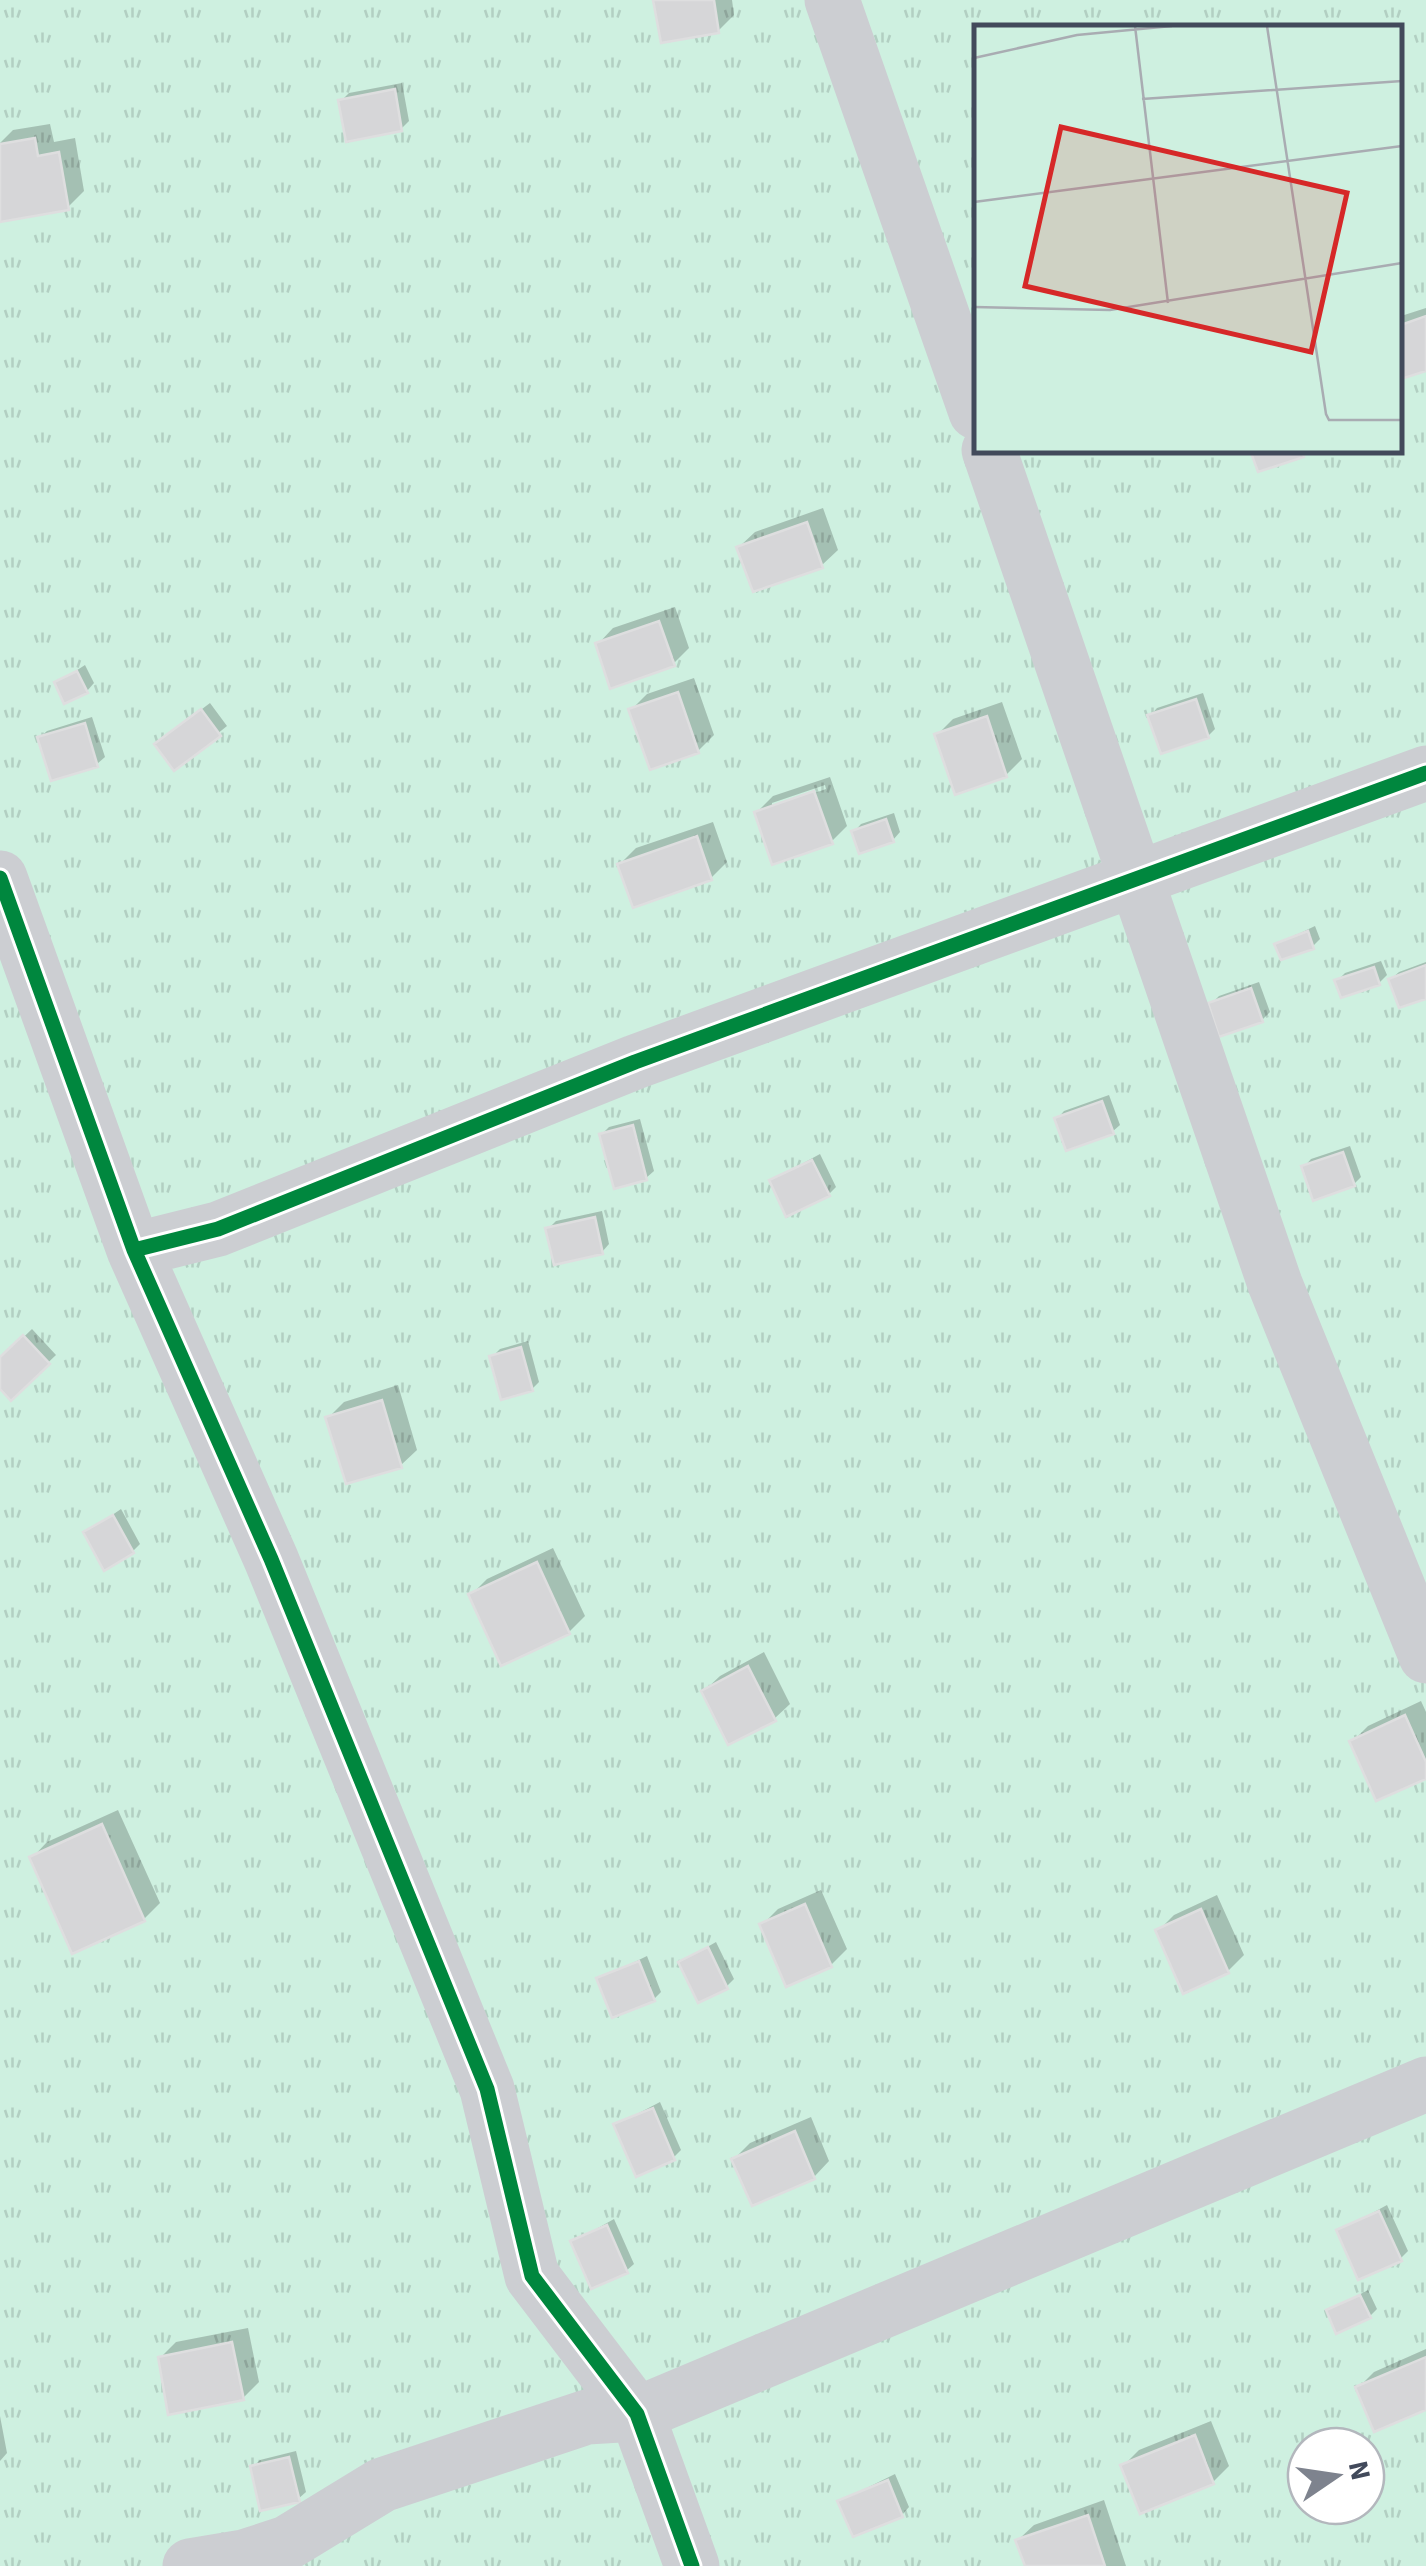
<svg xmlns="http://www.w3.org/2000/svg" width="1426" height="2566" font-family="'Source Sans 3',sans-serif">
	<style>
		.grass { fill: url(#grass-tufts); fill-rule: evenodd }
		.shadow { fill: #0003; fill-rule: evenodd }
		.building { fill: #d6d6d8; stroke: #dededf; stroke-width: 2.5 }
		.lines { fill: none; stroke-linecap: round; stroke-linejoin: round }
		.minor { stroke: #ccced2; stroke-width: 55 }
		.cycleway-casing { stroke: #fff; stroke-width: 21 }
		.cycleway { stroke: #00873e; stroke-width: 15 }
		.inset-road { fill: none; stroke: #a9acb2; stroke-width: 2.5 }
		.view { fill: #d62828; fill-opacity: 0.15; stroke: #d62828; stroke-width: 5 }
		.inset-edge { fill: none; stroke: #424a5b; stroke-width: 5 }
	</style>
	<defs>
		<pattern id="grass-tufts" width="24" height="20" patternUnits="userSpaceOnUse" patternTransform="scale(2.5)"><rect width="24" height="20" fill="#cef0e0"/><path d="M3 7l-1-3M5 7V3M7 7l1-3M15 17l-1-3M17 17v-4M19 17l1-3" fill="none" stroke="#b2cfc2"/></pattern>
	</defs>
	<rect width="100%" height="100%" fill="#eeedec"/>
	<path class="grass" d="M0 0H1426V2566H0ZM976 28H1398V450H976ZM1306 2446H1366V2506H1306Z"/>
	<path class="shadow" d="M656 0H732L734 15 718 31Z
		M402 83 409 121 401 129 341 101 349 93Z
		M50 124 54 142 75 138 84 191 68 207 0 219V143L13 130Z
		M1426 308V368L1398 378V317Z
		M823 508 838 550 822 565 739 547 755 532Z
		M675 607 689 648 673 664 598 644 613 628Z
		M85 665 94 683 87 691 57 683Z
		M694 678 714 735 698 751 631 710 647 694Z
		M1203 693 1215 729 1208 736 1150 716 1157 708Z
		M1002 702 1022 759 1006 775 937 735 953 719Z
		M210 703 227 726 175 768 165 737Z
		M92 717 105 757 97 764 39 738 47 731Z
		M830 777 847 826 831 842 757 812 773 796ZM825 785 826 789 772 808V803Z
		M894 813 900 832 893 840 854 832 861 824Z
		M713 822 727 862 711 878 620 864 636 848Z
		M1315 926 1320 939 1312 947 1277 944Z
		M1381 961 1387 975 1379 983 1337 981 1345 973Z
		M1426 962V996L1391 979 1399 972Z
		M1259 982 1270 1012 1262 1020 1211 1004 1219 996Z
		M1109 1095 1120 1125 1112 1132 1057 1119 1064 1111Z
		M640 1119 654 1171 646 1178 602 1134 609 1127Z
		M1350 1146 1361 1177 1354 1184 1304 1167 1311 1159Z
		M820 1154 836 1187 829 1194 772 1180Z
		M602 1211 609 1244 602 1252 548 1229 556 1221Z
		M32 1329 56 1355 12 1397 0 1385V1360Z
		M528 1341 539 1382 532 1389 492 1357 500 1349Z
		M398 1385 417 1450 401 1465 328 1418 344 1402Z
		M121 1509 140 1544 133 1551 86 1533Z
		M553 1548 585 1616 569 1632 471 1595 487 1579Z
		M764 1652 790 1704 774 1719 704 1691 720 1676Z
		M1421 1701 1426 1712V1776L1352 1742 1368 1726Z
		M118 1810 160 1903 144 1919 32 1858 47 1842Z
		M821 1890 847 1949 831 1965 762 1925 778 1909Z
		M1217 1895 1244 1955 1228 1971 1158 1931 1174 1915Z
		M716 1942 734 1979 726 1987 681 1962Z
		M647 1956 661 1992 654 1999 599 1979Z
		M660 2102 681 2150 673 2158 616 2125Z
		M811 2117 829 2161 814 2177 734 2159 750 2143Z
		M1387 2205 1408 2251 1400 2259 1339 2231Z
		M614 2219 634 2264 626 2271 573 2242Z
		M1368 2290 1377 2309 1370 2316 1329 2311Z
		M248 2328 259 2382 243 2398 160 2358 176 2342Z
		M1426 2349V2407L1358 2388 1374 2372Z
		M0 2416 7 2453 0 2461Z
		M1211 2421 1229 2466 1213 2482 1123 2466 1139 2450Z
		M296 2451 306 2492 298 2499 253 2467 260 2460Z
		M895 2474 909 2507 902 2515 840 2501Z
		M1104 2500 1126 2566H1027L1018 2540 1034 2525Z"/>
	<path class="building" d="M653 0H714L719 33 661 43Z
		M395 89 402 131 346 142 338 100Z
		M35 138 38 156 59 152 69 210 0 222V144Z
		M1426 316V371L1398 380V326Z
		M1250 450H1302L1304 457 1258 472Z
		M807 522 823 568 753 592 736 547Z
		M659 621 675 666 610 689 595 643Z
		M77 671 88 693 64 704 54 682Z
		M678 692 699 753 650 770 628 709Z
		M1196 699 1209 738 1161 754 1147 715Z
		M201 709 221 736 174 771 154 744Z
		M987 716 1007 777 955 795 934 734Z
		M85 723 98 767 51 781 37 737Z
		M814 791 833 844 772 865 754 812Z
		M886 819 894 842 859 854 851 831Z
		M697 836 712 880 633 908 617 864Z
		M1308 931 1314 949 1281 960 1274 944Z
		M1426 965V999L1399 1008 1388 979Z
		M1374 967 1380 985 1341 998 1334 980Z
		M1251 988 1263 1022 1219 1037 1208 1003Z
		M1102 1101 1114 1134 1066 1151 1054 1118Z
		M633 1125 647 1180 614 1189 599 1134Z
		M1343 1152 1355 1186 1313 1201 1301 1166Z
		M812 1160 830 1196 786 1217 769 1180Z
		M595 1217 603 1254 554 1265 545 1228Z
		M23 1335 50 1364 11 1401 0 1389V1357Z
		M521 1347 533 1391 501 1400 489 1356Z
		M382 1400 402 1468 346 1484 325 1417Z
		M113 1515 134 1553 104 1571 83 1532Z
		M537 1562 570 1634 501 1666 468 1594Z
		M748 1666 776 1721 728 1745 701 1691Z
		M1405 1715 1426 1762V1779L1376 1801 1349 1741Z
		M102 1824 145 1921 72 1954 29 1857Z
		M805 1904 832 1967 786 1987 759 1924Z
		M1201 1909 1229 1973 1183 1994 1155 1930Z
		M708 1947 728 1989 698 2003 678 1962Z
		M639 1961 655 2001 612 2018 596 1978Z
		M653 2108 675 2160 636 2177 613 2124Z
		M795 2131 815 2179 752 2206 731 2159Z
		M1379 2211 1402 2261 1358 2280 1336 2230Z
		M607 2225 628 2273 591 2289 570 2241Z
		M1360 2295 1371 2318 1336 2334 1326 2310Z
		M232 2342 244 2400 168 2415 158 2357Z
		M1426 2357V2410L1374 2432 1355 2387Z
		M1195 2435 1214 2484 1140 2514 1120 2465Z
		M289 2457 300 2502 260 2511 250 2466Z
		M888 2480 903 2517 853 2537 837 2501Z
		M1088 2515 1105 2566H1025L1015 2540Z"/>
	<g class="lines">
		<path class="minor" d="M832 0 976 412
			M989 450 1275 1284 1426 1656
			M0 878 134 1250 271 1559 487 2089 532 2276 637 2414 692 2566
			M134 1250 218 1229 635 1062 1426 773
			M190 2566 244 2557 287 2543 382 2485 587 2417 637 2414 1426 2084"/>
		<g class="cycleway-casing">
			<path id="cycleway" d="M0 878 134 1250 271 1559 487 2089 532 2276 637 2414 692 2566
				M134 1250 218 1229 635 1062 1426 773"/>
		</g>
		<use href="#cycleway" class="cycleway"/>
	</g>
	<g transform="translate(974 25)">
		<rect width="428" height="428" fill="#eeedec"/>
		<path d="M0 1H427V426H0Z" fill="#cef0e0"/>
		<path class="inset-road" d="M161 1 194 278M293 1 352 389 355 395H428M0 33 103 10 198 1M168 74 428 56M0 177 428 121M0 282 136 285 428 238"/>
		<path class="view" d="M87 102 373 168 337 327 51 261Z"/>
		<rect width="428" height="428" class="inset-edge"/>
	</g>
	<g transform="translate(1336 2476) rotate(77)"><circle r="48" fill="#ffffff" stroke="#b3b7bd" stroke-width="2.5"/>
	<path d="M0-8L18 38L0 25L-18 38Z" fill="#7e838e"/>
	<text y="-15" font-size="28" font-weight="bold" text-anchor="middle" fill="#424a5b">N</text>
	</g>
</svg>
